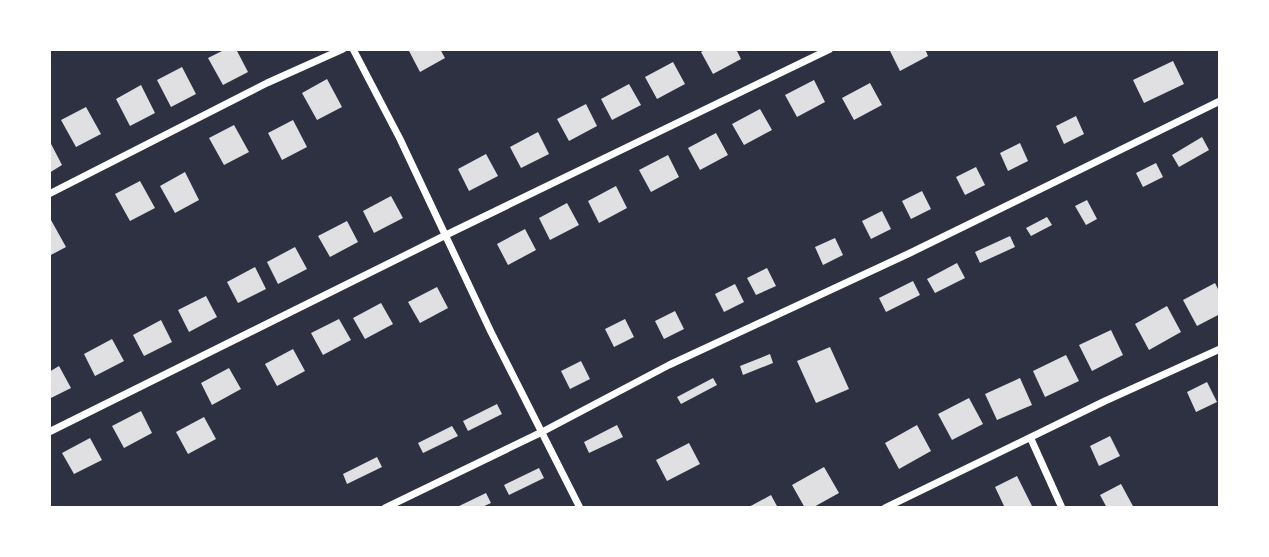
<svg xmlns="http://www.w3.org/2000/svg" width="1269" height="557" font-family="'Alegreya Sans',sans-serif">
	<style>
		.building { fill: #e0e0e3 }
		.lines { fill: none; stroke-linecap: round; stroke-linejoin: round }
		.minor { stroke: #fff; stroke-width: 7 }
	</style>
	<rect width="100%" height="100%" fill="#2d3142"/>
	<path class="building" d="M226 49H236L248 72 223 85 208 58Z
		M408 49H440L445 58 420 72Z
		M707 49H736L741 59 713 74 701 52Z
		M889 49H925L928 56 900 71Z
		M1173 61 1184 84 1144 103 1133 80Z
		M673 62 685 84 657 99 645 77Z
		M182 67 196 94 171 107 157 80Z
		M327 79 342 107 317 120 302 93Z
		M814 80 825 102 797 117 785 95Z
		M870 83 882 105 854 120 842 98Z
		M629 84 641 105 612 120 601 99Z
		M141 85 155 113 130 126 116 99Z
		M586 104 597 126 569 141 557 119Z
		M86 107 101 134 76 147 61 120Z
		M760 109 772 130 744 145 732 124Z
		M1076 116 1084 134 1064 144 1056 126Z
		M293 120 307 147 282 160 268 133Z
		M234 125 249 152 224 165 209 138Z
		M538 132 549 154 521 168 510 147Z
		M716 133 728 155 700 170 688 148Z
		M1202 137 1209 150 1179 167 1172 155Z
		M49 140 62 165 49 173Z
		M1020 143 1028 161 1008 171 1000 153Z
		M486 154 498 176 469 191 458 169Z
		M668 155 679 177 651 192 639 170Z
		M1156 163 1163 177 1143 187 1136 173Z
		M976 167 985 185 965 195 956 177Z
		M185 172 199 200 175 213 160 186Z
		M140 181 155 208 130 221 115 194Z
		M616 186 627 208 599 223 588 201Z
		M922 191 931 209 911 219 902 201Z
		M391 196 403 218 374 233 363 211Z
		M1087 200 1097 219 1086 225 1075 206Z
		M567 203 579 225 550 240 539 218Z
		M882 211 891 229 871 239 862 221Z
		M1047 217 1052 225 1031 236 1026 228Z
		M51 220 66 247 49 256V221Z
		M347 221 358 242 330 257 318 236Z
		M525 229 536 250 508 265 497 244Z
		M1010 236 1015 247 980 263 975 252Z
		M835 238 843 255 823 265 815 247Z
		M295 247 307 269 278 284 267 262Z
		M957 263 965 278 935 293 927 279Z
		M255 267 266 289 238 303 227 282Z
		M767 268 776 286 756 295 747 278Z
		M913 281 920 295 886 312 879 298Z
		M1215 283 1220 293V314L1197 326 1183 300Z
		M735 284 744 302 724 312 715 294Z
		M437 287 448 308 420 323 408 302Z
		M206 296 217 317 189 332 178 310Z
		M381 303 393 324 365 339 353 318Z
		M1167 306 1181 332 1149 350 1135 324Z
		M675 311 684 329 664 339 655 321Z
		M339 319 351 340 323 355 311 333Z
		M625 319 634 337 614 347 605 329Z
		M161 320 172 342 144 356 133 335Z
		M1111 330 1123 355 1092 371 1079 345Z
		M112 339 124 361 95 376 84 354Z
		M830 347 849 389 816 403 797 361Z
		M293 349 305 371 277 386 265 364Z
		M770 354 773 363 743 375 740 366Z
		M1066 355 1079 381 1045 397 1033 371Z
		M581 361 590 379 570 389 561 371Z
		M59 366 71 388 49 399V372Z
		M229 368 241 389 212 405 201 383Z
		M713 378 717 385 681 404 677 397Z
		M1020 378 1032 405 997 420 985 394Z
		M1207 382 1217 402 1196 412 1187 392Z
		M969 398 983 424 952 440 938 414Z
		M497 404 502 414 468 431 463 421Z
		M141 411 152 433 124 448 112 426Z
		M204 417 216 439 188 454 176 432Z
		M617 425 623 437 589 453 584 442Z
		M917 425 931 451 899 469 885 443Z
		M452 426 458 436 423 453 418 443Z
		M1110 436 1120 456 1099 466 1090 446Z
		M90 438 102 460 74 474 62 453Z
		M689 443 700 464 667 481 656 460Z
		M377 457 382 467 347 484 343 474Z
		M824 467 839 493 812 508H805L792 485Z
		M539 468 544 478 509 495 504 485Z
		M1017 476 1033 508H1005L995 487Z
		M1121 484 1134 508H1107L1100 495Z
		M486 493 491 503 480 508H455Z
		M771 495 778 508H747Z"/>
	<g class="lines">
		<path class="minor" d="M353 49 400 139 491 332 580 508
			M49 194 267 83 343 49
			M49 432 446 235 830 49
			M1031 439 1062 508
			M385 508 542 432 669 365 910 253 1220 101
			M885 508 1105 401 1220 349"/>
	</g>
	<rect width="1269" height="557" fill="none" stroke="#ffffff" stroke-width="102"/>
</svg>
